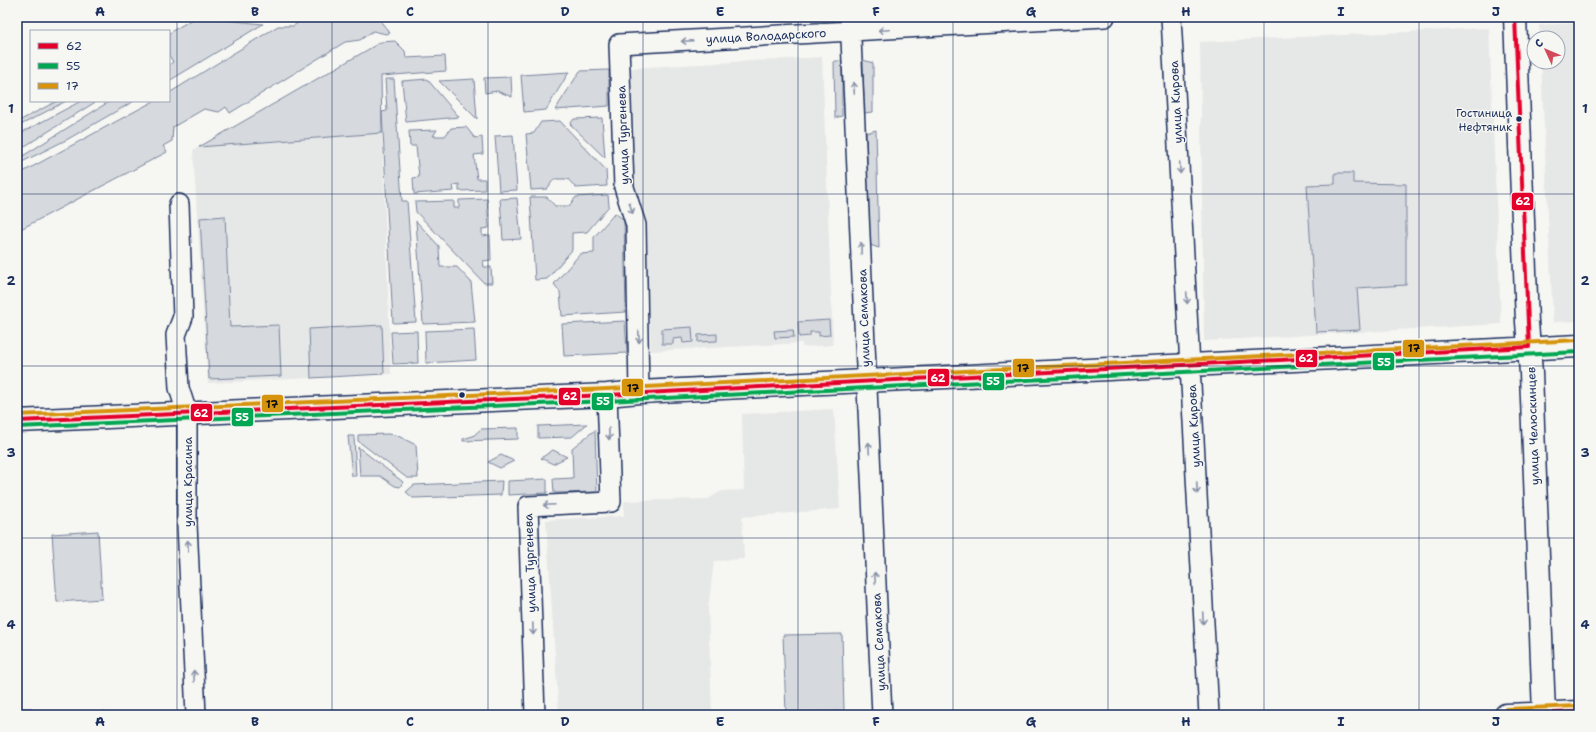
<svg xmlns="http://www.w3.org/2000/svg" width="1596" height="732" font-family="'Shantell Sans',sans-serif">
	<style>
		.built { fill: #e6e7e7 }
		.green { fill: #d6d9dd; stroke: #78849e }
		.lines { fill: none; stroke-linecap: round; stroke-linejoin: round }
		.minor-casing { stroke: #1b2f5e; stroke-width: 22 }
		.major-casing { stroke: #1b2f5e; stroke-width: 25 }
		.minor { stroke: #f6f6f2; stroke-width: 19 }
		.major { stroke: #f6f6f2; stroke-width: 22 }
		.bus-1-casing { stroke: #f6f6f2; stroke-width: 7 }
		.bus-2-casing { stroke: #f6f6f2; stroke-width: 7 }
		.bus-3-casing { stroke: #f6f6f2; stroke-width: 7 }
		.bus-1 { stroke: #e4002b; stroke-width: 4 }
		.bus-2 { stroke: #00a651; stroke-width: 4 }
		.bus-3 { stroke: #d6940e; stroke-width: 4 }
		.oneway { stroke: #8892a8 }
		.grid { fill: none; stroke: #1b2f5e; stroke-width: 1; stroke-opacity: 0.55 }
		.bus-dot { fill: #1b2f5e; stroke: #f6f6f2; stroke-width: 1.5 }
		.labels { text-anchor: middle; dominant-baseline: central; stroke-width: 3; stroke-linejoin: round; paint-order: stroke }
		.bus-label { font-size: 11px; fill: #1b2f5e; stroke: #f6f6f2; text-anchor: end }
		.street-label { font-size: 12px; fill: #1b2f5e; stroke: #f6f6f2 }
		.line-badge { stroke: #f6f6f2; stroke-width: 1.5 }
		.badge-label { font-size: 11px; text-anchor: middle; font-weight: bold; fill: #fff }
		.pale-badge-label { font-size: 11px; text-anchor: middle; font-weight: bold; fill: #111 }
		.neatline { fill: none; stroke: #1b2f5e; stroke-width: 1.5 }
		.grid-label { font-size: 13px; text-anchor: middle; font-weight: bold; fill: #1b2f5e }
	</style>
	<rect width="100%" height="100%" fill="#f6f6f2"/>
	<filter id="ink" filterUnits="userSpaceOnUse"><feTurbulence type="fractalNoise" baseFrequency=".025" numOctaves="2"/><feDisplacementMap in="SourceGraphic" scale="8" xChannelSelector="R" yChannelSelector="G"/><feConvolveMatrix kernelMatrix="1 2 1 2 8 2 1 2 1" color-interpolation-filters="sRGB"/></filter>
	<g filter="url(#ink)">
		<path class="built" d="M1579 23V321L1553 322 1541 62H1558V38H1540L1539 25Z
			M1489 28 1501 324 1204 341 1200 42Z
			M822 57 833 345 802 347V343L651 351 643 208 632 192 631 68Z
			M382 133 391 374 208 383 193 150 199 147Z
			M834 409 840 509 742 517 744 559 714 561 708 609 712 715H559L546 520 624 516V501L708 499 722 491 744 490 742 414Z"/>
		<path class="green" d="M196 17 263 24 169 81V65L173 62 169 55V33Z
			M307 17H377L390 33 386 34 373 31 360 40 345 42 230 113 226 107 219 112 204 109 173 127 172 141 163 146 167 152 17 231V175L154 101H169V93L278 26H293Z
			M395 41 405 51 406 58 445 56 446 71 381 76 382 133 199 147 381 42Z
			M863 60 873 63V112L864 113Z
			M834 61H842V116L835 118Z
			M609 70V106L555 110 580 71Z
			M569 72 546 110 524 112 521 75Z
			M511 77 512 97 497 91 485 93 484 78Z
			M385 79H394L402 201H407L416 322 393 323 382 112 387 111Z
			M427 79 459 117 406 122 402 81Z
			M474 79 477 119 439 81Z
			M57 101H66L17 127V122Z
			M81 101H97L17 151V135Z
			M110 101H134L68 139 20 163 18 159Z
			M602 118 605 158 570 124 574 119Z
			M560 121 606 170 607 186 576 188 568 179H554L547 189 531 190 526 134 534 133 541 122Z
			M466 127 475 138 482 137 483 154 474 155 477 179H485V190L459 191V184L453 185 454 191 414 194 413 178 419 177 416 146H410L409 131 437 130 433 136H445L451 128Z
			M876 130 879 248 870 245 866 133Z
			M513 135 517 190 499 191 495 136Z
			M1335 173H1353V183L1406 184V285L1357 288 1360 330 1316 332 1307 185 1335 184Z
			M608 195 609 206 587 232 572 233V250L547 279 535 280 530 197H547L555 206H569L576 197Z
			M517 198 521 239 503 240 500 199Z
			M487 199 489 228 482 229V236L490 235 491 260 483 261 484 267H491L492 283H484L416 212 415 202 454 201V208H459V200Z
			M615 213 624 220 626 312 562 316 560 292 554 284 580 254 594 253V237Z
			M225 216 230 327 279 325 281 376 209 379 200 218Z
			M416 221 439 246 440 267H457L471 282 475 322 423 324Z
			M829 320 830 335 819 336V332H810V336L799 337 798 322Z
			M625 321 627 353 564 356 562 324Z
			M382 325 384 374 311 378 309 329Z
			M692 327 693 342 683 343 682 338 673 339V344H662V329Z
			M474 329 476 360 426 363 425 331Z
			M793 330 794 337 775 338 774 331Z
			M417 331 418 363 393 364 391 332Z
			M717 334V341L698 342V335Z
			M587 424 572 437 538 438V426Z
			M518 428V439L463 441V439L473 436 481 429Z
			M595 430 597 492 554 493 553 479 573 478 572 448Z
			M388 434 396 435 416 445 418 478H407L358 441V435Z
			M348 436H354L356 476H352Z
			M358 447 403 482 400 487 395 486 380 476H360Z
			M553 450 567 457 553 464 541 458Z
			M501 455 514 461 500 468 488 462Z
			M547 479V493L508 495V481Z
			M502 481 501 495 413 498 406 492 414 485Z
			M98 531 102 599 57 602 52 534Z
			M842 634 844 711 786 713 783 635Z
			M17 708H32V714L105 712V715H17Z"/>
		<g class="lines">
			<g class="minor-casing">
				<path id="minor" d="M850 17 882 715
					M1171 17 1209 715
					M179 204 183 317 176 335 179 388 187 413V524L196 715
					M639 392 636 225 624 187 619 44 1105 17
					M535 715 528 506 611 502 607 395"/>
			</g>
			<g class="major-casing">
				<path id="major" d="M1515 17 1527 322 1531 373 1544 714
					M17 421 607 395 639 392 1579 346
					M1506 715 1579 712"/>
			</g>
			<use href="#minor" class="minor"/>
			<use href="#major" class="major"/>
			<g class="bus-1-casing">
				<path id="bus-1" d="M17 421 607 395 1529 347 1515 17
					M1506 715 1579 712"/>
			</g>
			<g class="bus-2-casing">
				<path id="bus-2" d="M17 427 607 401 1579 352"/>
			</g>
			<g class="bus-3-casing">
				<path id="bus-3" d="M17 415 607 389 1579 340
					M1506 709 1579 706"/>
			</g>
			<use href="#bus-1" class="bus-1"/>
			<use href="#bus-2" class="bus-2"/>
			<use href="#bus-3" class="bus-3"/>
		</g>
		<defs><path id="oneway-shaft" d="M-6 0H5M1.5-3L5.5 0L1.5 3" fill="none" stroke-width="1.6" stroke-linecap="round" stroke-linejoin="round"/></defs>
		<g class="oneway">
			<use href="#oneway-shaft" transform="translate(884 30) rotate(177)"/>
			<use href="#oneway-shaft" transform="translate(687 41) rotate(177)"/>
			<use href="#oneway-shaft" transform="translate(854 88) rotate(-93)"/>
			<use href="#oneway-shaft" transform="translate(1180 168) rotate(87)"/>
			<use href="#oneway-shaft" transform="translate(631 208) rotate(73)"/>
			<use href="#oneway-shaft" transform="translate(861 248) rotate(-92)"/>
			<use href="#oneway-shaft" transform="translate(1187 298) rotate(87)"/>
			<use href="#oneway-shaft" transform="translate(639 337) rotate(88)"/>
			<use href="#oneway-shaft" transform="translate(609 434) rotate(88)"/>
			<use href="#oneway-shaft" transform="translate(869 448) rotate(-93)"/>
			<use href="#oneway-shaft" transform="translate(1197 488) rotate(87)"/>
			<use href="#oneway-shaft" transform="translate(549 505) rotate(177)"/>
			<use href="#oneway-shaft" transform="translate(188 546) rotate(-93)"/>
			<use href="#oneway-shaft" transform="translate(875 578) rotate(-93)"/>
			<use href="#oneway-shaft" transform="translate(1203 618) rotate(87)"/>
			<use href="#oneway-shaft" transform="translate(533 629) rotate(88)"/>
			<use href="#oneway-shaft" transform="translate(194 676) rotate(-93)"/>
		</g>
	</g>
	<path class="grid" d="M177 17V715M332 17V715M488 17V715M643 17V715M798 17V715M953 17V715M1108 17V715M1264 17V715M1419 17V715M17 194H1579M17 366H1579M17 538H1579"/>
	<g class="bus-dot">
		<circle cx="1519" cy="119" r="3.5"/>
		<circle cx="462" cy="395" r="3.5"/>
	</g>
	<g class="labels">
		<g class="bus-label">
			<text x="1512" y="113">Гостиница<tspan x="1512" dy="14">Нефтяник</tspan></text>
		</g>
		<g class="street-label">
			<text transform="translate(766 36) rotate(-3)">улица Володарского</text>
			<text transform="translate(1176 102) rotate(-93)">улица Кирова</text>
			<text transform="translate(623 135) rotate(-92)">улица Тургенева</text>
			<text transform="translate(864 318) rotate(-92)">улица Семакова</text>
			<text transform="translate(1194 426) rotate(-93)">улица Кирова</text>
			<text transform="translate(1533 426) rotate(-92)">улица Челюскинцев</text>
			<text transform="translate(188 482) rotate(-90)">улица Красина</text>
			<text transform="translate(530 563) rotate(-92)">улица Тургенева</text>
			<text transform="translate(879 642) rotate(-93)">улица Семакова</text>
		</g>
	</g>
	<g class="line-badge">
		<rect x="1511" y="192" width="23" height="19" rx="4" fill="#e4002b"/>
		<rect x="1402" y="339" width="23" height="19" rx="4" fill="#d6940e"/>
		<rect x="1295" y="349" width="23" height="19" rx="4" fill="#e4002b"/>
		<rect x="1372" y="352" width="23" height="19" rx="4" fill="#00a651"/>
		<rect x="1012" y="358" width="23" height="20" rx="4" fill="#d6940e"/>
		<rect x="927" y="368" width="23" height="19" rx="4" fill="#e4002b"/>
		<rect x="982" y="372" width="23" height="19" rx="4" fill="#00a651"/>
		<rect x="621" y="378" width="23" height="19" rx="4" fill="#d6940e"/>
		<rect x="558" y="387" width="23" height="19" rx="4" fill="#e4002b"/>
		<rect x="591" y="392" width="23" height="19" rx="4" fill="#00a651"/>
		<rect x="261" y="394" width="23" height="19" rx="4" fill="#d6940e"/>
		<rect x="190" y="403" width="23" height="19" rx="4" fill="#e4002b"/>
		<rect x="231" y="407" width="23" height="20" rx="4" fill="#00a651"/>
	</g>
	<g class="badge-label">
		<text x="1523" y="205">62</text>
		<text x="1306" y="362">62</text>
		<text x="1384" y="366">55</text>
		<text x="938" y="382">62</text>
		<text x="993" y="385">55</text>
		<text x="570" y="400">62</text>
		<text x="603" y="405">55</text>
		<text x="201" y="417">62</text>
		<text x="242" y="421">55</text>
	</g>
	<g class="pale-badge-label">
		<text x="1414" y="352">17</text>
		<text x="1023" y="372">17</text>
		<text x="633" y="392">17</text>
		<text x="272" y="408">17</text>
	</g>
	<rect width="1596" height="732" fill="none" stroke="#f6f6f2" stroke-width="44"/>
	<rect x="30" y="30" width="140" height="72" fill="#f6f6f2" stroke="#9ea6b7"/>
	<rect x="38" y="43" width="20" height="6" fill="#e4002b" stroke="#9ea6b7"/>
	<text x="66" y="50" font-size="12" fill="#1b2f5e">62</text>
	<rect x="38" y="63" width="20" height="6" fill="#00a651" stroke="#9ea6b7"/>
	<text x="66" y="70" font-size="12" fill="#1b2f5e">55</text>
	<rect x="38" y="83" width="20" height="6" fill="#d6940e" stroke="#9ea6b7"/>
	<text x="66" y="90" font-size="12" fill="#1b2f5e">17</text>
	<g transform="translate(1546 50) rotate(314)"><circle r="19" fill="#f6f6f2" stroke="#9ea6b7"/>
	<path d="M0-3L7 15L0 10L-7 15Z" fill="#d1495b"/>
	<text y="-6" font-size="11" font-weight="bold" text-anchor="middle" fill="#1b2f5e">С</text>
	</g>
	<rect x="22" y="22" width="1552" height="688" class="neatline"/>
	<g class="grid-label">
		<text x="100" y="16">A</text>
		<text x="255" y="16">B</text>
		<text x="410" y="16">C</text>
		<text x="565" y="16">D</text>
		<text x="720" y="16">E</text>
		<text x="876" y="16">F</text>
		<text x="1031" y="16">G</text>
		<text x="1186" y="16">H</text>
		<text x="1341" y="16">I</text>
		<text x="1496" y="16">J</text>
		<text x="11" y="113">1</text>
		<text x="1585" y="113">1</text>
		<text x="11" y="285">2</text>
		<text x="1585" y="285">2</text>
		<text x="11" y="457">3</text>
		<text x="1585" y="457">3</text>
		<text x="11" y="629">4</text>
		<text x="1585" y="629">4</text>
		<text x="100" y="726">A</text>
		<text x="255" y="726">B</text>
		<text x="410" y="726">C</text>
		<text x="565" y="726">D</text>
		<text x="720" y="726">E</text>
		<text x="876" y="726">F</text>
		<text x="1031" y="726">G</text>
		<text x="1186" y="726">H</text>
		<text x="1341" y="726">I</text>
		<text x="1496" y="726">J</text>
	</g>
</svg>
